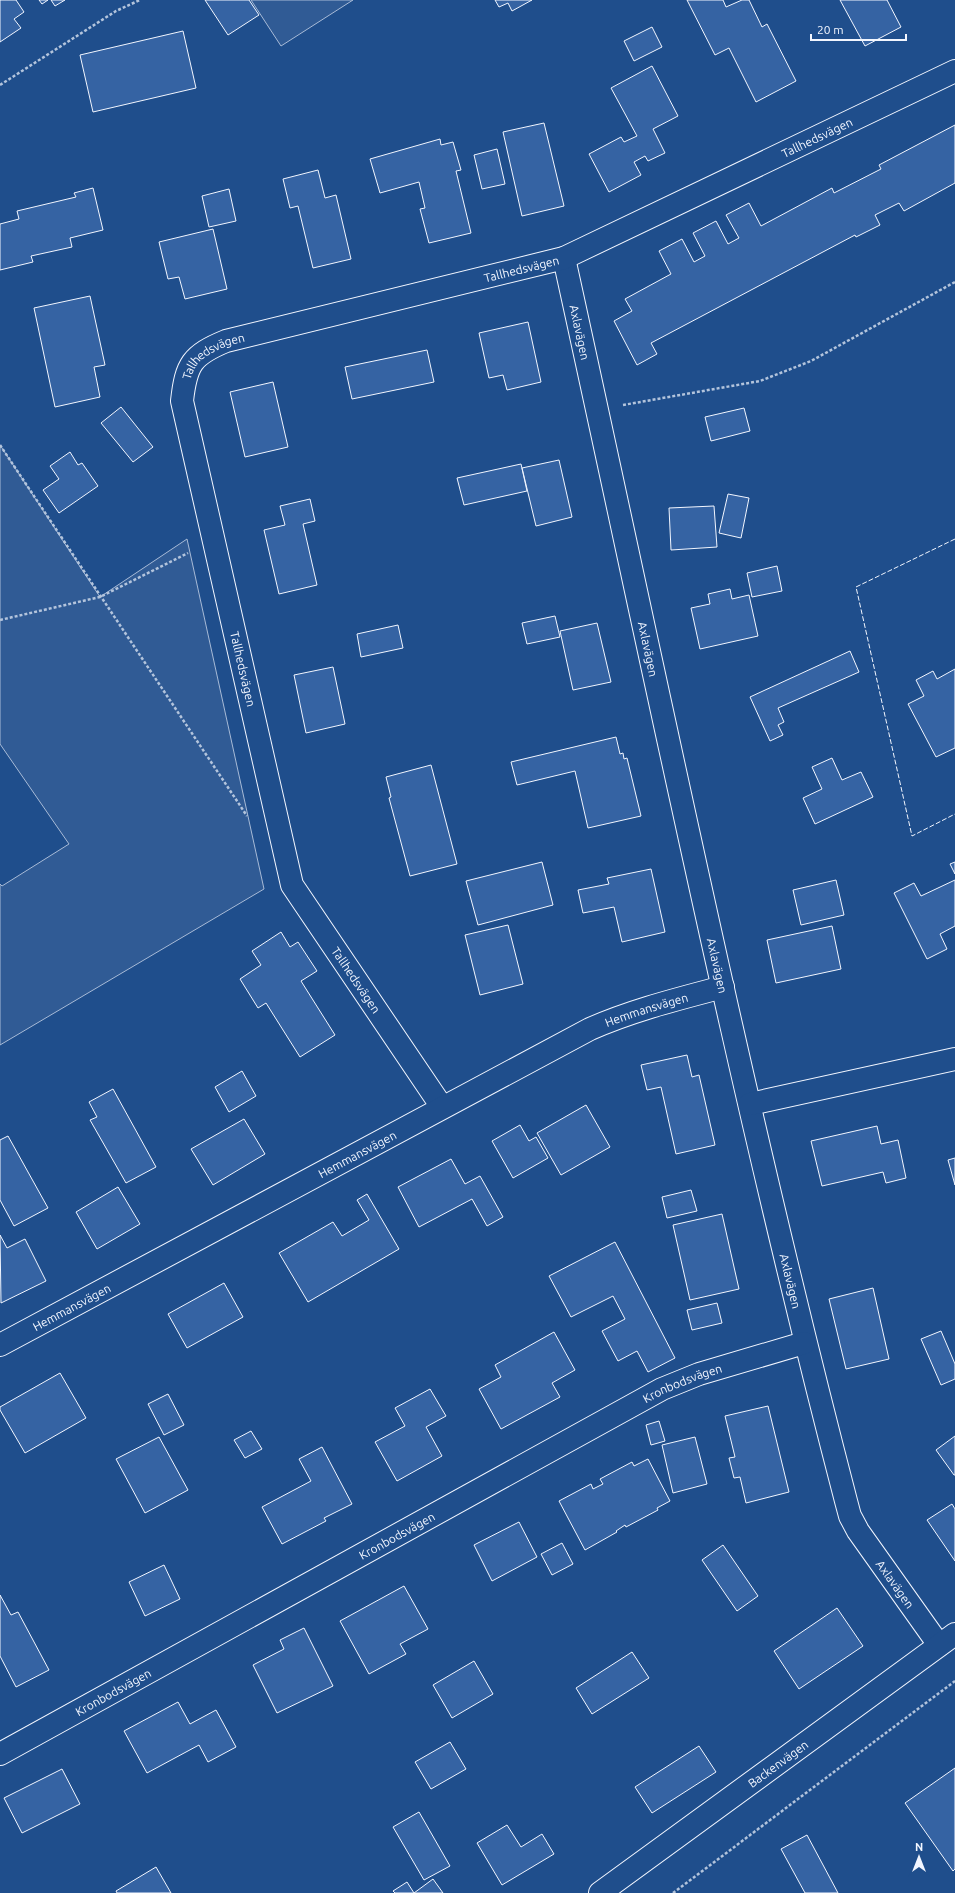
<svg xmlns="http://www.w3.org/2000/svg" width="955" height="1893" font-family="Ubuntu,sans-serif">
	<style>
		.built { fill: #305b95; stroke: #a8bbd7 }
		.building { fill: #3563a3; stroke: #f2f6ff }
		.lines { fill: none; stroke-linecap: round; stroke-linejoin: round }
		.minor-casing { stroke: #f2f6ff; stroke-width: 24 }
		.tertiary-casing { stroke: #f2f6ff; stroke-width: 24 }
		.path { stroke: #b3c4dc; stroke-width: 2.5; stroke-dasharray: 3 2; stroke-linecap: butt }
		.minor { stroke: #1f4e8c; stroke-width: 22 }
		.tertiary { stroke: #1f4e8c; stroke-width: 22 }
		.fence { stroke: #f2f6ff; stroke-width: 1; stroke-dasharray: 5 2; stroke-linecap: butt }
		.labels { text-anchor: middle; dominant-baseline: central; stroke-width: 3; stroke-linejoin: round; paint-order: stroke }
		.street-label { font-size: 12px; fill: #f2f6ff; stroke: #1f4e8c }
	</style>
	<rect width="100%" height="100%" fill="#1f4e8c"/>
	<path class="built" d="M251 0H353L281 46Z
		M0 445 100 597 187 539 264 889 0 1045V884L2 886 69 844 0 744Z"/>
	<path class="building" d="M0 0H16L24 12 14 19 21 28 0 42Z
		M39 0H48L42 4Z
		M51 0H65L55 6Z
		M205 0H249L259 15 228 35Z
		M495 0H532L512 11 508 3 499 7Z
		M687 0H723L726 7 742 0H749L762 27 767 24 796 81 756 102 729 48 715 55Z
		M840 0H887L901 27 865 46Z
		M652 27 662 47 634 61 624 41Z
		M183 31 196 88 93 112 80 55Z
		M652 66 678 116 653 129 665 153 648 161 645 156 634 162 641 175 609 192 589 154 621 137 624 142 637 136 611 88Z
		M544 123 564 206 522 216 503 132Z
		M955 125V183L904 211 899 203 875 215 880 225 856 237 855 235 651 343 657 354 637 365 614 321 632 311 625 299 671 274 659 251 682 239 694 262 705 256 693 233 716 221 728 244 739 238 726 215 749 203 761 226 832 188 834 193 881 169 879 165Z
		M440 139 441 145 453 142 461 170 456 171 471 233 429 243 420 209 425 208 419 182 380 193 370 159Z
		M497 149 505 184 482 189 474 155Z
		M318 170 325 198 336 195 351 259 313 268 298 206 290 208 283 179Z
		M93 188 103 230 70 238 72 247 31 256 33 262 0 270V224L19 219 17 211 76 197 74 193Z
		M229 189 236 221 209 227 202 196Z
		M213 229 227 289 185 299 179 277 168 279 159 242Z
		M90 296 105 365 94 367 100 397 55 407 34 308Z
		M528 322 541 382 507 390 503 375 489 378 479 333Z
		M427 350 434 382 352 399 345 367Z
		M273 382 288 447 245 457 230 392Z
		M121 407 153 447 133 462 101 423Z
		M744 408 750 431 711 441 705 417Z
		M70 452 78 465 82 463 98 486 59 513 43 490 59 479 50 466Z
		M559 460 572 517 536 526 522 468Z
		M521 464 527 491 464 505 457 478Z
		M728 494 749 498 741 538 719 533Z
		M310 499 315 521 303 524 317 585 279 594 264 530 285 525 280 506Z
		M714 506 717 547 671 550 669 508Z
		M777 566 782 591 752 597 747 573Z
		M730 589 732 599 749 595 758 636 700 649 691 608 710 604 708 594Z
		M555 616 560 637 527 644 522 623Z
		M597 623 611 682 573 690 560 631Z
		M398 625 403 648 361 657 357 634Z
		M850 651 859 672 778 708 784 722 778 725 783 735 770 741 750 697Z
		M333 667 345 724 306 733 294 675Z
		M955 669V748L936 757 908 704 924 696 916 680 933 671 937 679Z
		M616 737 620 754 623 753 624 759 627 758 641 816 588 828 575 771 517 785 511 762Z
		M832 758 842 780 861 772 873 797 815 824 803 798 822 789 812 767Z
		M431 765 457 864 410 876 389 798 391 797 386 777Z
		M542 862 553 905 478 925 466 881Z
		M955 862V874L950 864Z
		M651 869 665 932 622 942 614 907 583 913 578 890 609 884 607 878Z
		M836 880 844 915 801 925 793 890Z
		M955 880V926L940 934 947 949 927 959 894 893 914 883 921 896Z
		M508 925 523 984 480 995 465 935Z
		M832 926 841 969 776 983 767 940Z
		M281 932 290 947 298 942 317 971 301 981 335 1035 300 1057 266 1003 258 1008 240 979 261 965 252 951Z
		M687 1055 692 1077 699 1075 715 1145 676 1154 661 1087 647 1090 641 1065Z
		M242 1071 256 1096 229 1112 215 1087Z
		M113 1089 156 1167 126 1183 90 1120 97 1117 89 1102Z
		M586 1105 610 1147 561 1175 537 1133Z
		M244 1119 265 1154 213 1185 191 1149Z
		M520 1125 529 1141 536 1137 548 1158 513 1178 492 1141Z
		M877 1126 881 1144 898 1140 906 1178 886 1183 883 1172 822 1186 811 1141Z
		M8 1136 48 1208 14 1226 0 1200V1140Z
		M955 1158V1185L948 1160Z
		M451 1159 465 1184 480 1176 503 1217 487 1226 472 1199 419 1227 398 1187Z
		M118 1187 140 1224 97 1249 76 1212Z
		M691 1190 697 1211 667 1218 662 1197Z
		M367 1194 399 1249 308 1302 279 1253 333 1222 342 1236 369 1220 357 1200Z
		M722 1214 739 1289 690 1300 673 1225Z
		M0 1235 7 1248 25 1239 46 1281 1 1303Z
		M615 1242 675 1358 648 1372 637 1351 618 1361 602 1331 625 1319 613 1296 571 1317 549 1276Z
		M224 1283 243 1317 187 1348 168 1314Z
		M873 1288 889 1359 846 1369 829 1299Z
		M717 1303 722 1323 692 1330 687 1310Z
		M941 1331 955 1364V1379L941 1385 921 1339Z
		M554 1332 575 1370 552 1383 560 1397 501 1429 479 1389 501 1377 495 1365Z
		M60 1373 86 1418 25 1453 0 1410V1407Z
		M430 1389 446 1416 426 1427 442 1456 397 1481 375 1442 405 1426 395 1408Z
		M168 1394 184 1425 164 1435 148 1404Z
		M768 1406 789 1492 746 1503 740 1477 734 1478 729 1458 735 1457 725 1416Z
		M659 1421 665 1441 651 1445 646 1425Z
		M251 1431 262 1449 245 1458 234 1440Z
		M955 1436V1475H954L936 1450Z
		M159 1437 188 1490 145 1513 116 1459Z
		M695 1437 707 1484 673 1493 662 1445Z
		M322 1447 352 1504 324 1518 326 1521 282 1544 262 1507 311 1481 299 1459Z
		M648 1459 670 1501 657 1508 658 1510 626 1527 625 1525 616 1531 617 1532 585 1550 559 1501 591 1484 593 1489 603 1484 600 1479 632 1462 634 1466Z
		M952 1504 955 1509V1561L927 1520Z
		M519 1522 537 1557 492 1581 474 1545Z
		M562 1543 573 1564 552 1575 541 1554Z
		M723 1545 758 1596 737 1611 702 1560Z
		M164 1565 180 1599 145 1616 129 1582Z
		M404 1586 428 1629 400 1644 406 1654 369 1674 340 1621Z
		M0 1595 11 1615 18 1612 49 1670 16 1687 0 1656Z
		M837 1608 863 1646 799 1689 774 1651Z
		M304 1628 333 1686 277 1713 253 1665 284 1649 280 1640Z
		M632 1652 649 1678 592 1714 576 1688Z
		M474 1661 493 1694 452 1718 433 1685Z
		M178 1702 190 1724 216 1710 236 1747 208 1762 199 1745 147 1773 124 1731Z
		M450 1742 466 1769 431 1789 415 1762Z
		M699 1746 716 1772 652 1813 635 1787Z
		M955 1768V1869L953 1871 905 1803Z
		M62 1769 80 1804 22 1833 4 1798Z
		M419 1812 450 1866 424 1880 393 1827Z
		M507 1825 521 1847 542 1834 554 1854 502 1885 477 1843Z
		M807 1835 838 1893H805L781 1849Z
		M156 1867 171 1893H117L116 1891Z
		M433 1879 443 1893H395L393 1891 407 1882 414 1893Z"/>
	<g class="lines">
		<g class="minor-casing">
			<g id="minor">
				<path id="s1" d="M564 258C655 673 739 1090 846 1501L850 1516 858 1531 939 1645"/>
				<path d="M750 1104 955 1059"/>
				<path id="s2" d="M442 1107 292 885 182 401C186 364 192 355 226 341L564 258 955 71"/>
				<path id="s3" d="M0 1345 590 1029C633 1010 678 999 723 987"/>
				<path id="s4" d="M0 1754 662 1389 699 1374 804 1343"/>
			</g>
		</g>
		<g class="tertiary-casing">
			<g id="tertiary">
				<path id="s5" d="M600 1893 955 1634"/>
			</g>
		</g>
		<path class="path" d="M0 85 116 11 140 0
			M623 405 760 381 811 361 955 282
			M0 445 247 816
			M0 620 100 597 188 553
			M673 1893 955 1681"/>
		<use href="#minor" class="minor"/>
		<use href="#tertiary" class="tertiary"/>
		<path class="fence" d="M955 539 856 587 912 836 955 814"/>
	</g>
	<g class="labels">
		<g class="street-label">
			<text stroke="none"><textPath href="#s2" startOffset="1473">Tallhedsvägen</textPath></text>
			<text stroke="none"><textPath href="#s2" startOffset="1149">Tallhedsvägen</textPath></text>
			<text stroke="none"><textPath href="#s1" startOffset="76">Axlavägen</textPath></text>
			<text stroke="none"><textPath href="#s2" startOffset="825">Tallhedsvägen</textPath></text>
			<text stroke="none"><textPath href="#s1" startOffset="400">Axlavägen</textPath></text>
			<text transform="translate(243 669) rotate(77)">Tallhedsvägen</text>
			<text stroke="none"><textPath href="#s1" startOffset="724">Axlavägen</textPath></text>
			<text transform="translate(356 980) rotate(56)">Tallhedsvägen</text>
			<text stroke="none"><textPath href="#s3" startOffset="729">Hemmansvägen</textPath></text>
			<text stroke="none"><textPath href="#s3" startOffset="405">Hemmansvägen</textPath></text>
			<text stroke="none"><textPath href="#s1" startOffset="1048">Axlavägen</textPath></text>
			<text stroke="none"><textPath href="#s3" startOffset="81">Hemmansvägen</textPath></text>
			<text stroke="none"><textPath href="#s4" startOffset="777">Kronbodsvägen</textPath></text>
			<text stroke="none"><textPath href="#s4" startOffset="453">Kronbodsvägen</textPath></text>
			<text stroke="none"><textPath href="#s1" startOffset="1372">Axlavägen</textPath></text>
			<text stroke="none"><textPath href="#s4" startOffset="129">Kronbodsvägen</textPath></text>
			<text stroke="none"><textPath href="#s5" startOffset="220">Backenvägen</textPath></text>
		</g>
	</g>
	<g transform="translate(919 1857)" stroke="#1f4e8c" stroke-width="3" paint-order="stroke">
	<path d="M0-3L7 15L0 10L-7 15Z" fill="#f2f6ff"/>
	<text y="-6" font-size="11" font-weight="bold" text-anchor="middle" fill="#f2f6ff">N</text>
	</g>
	<path d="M811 34v6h95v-6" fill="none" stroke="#f2f6ff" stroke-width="2"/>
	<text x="817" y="34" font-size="12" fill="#f2f6ff" stroke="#1f4e8c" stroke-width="3" paint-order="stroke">20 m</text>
</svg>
